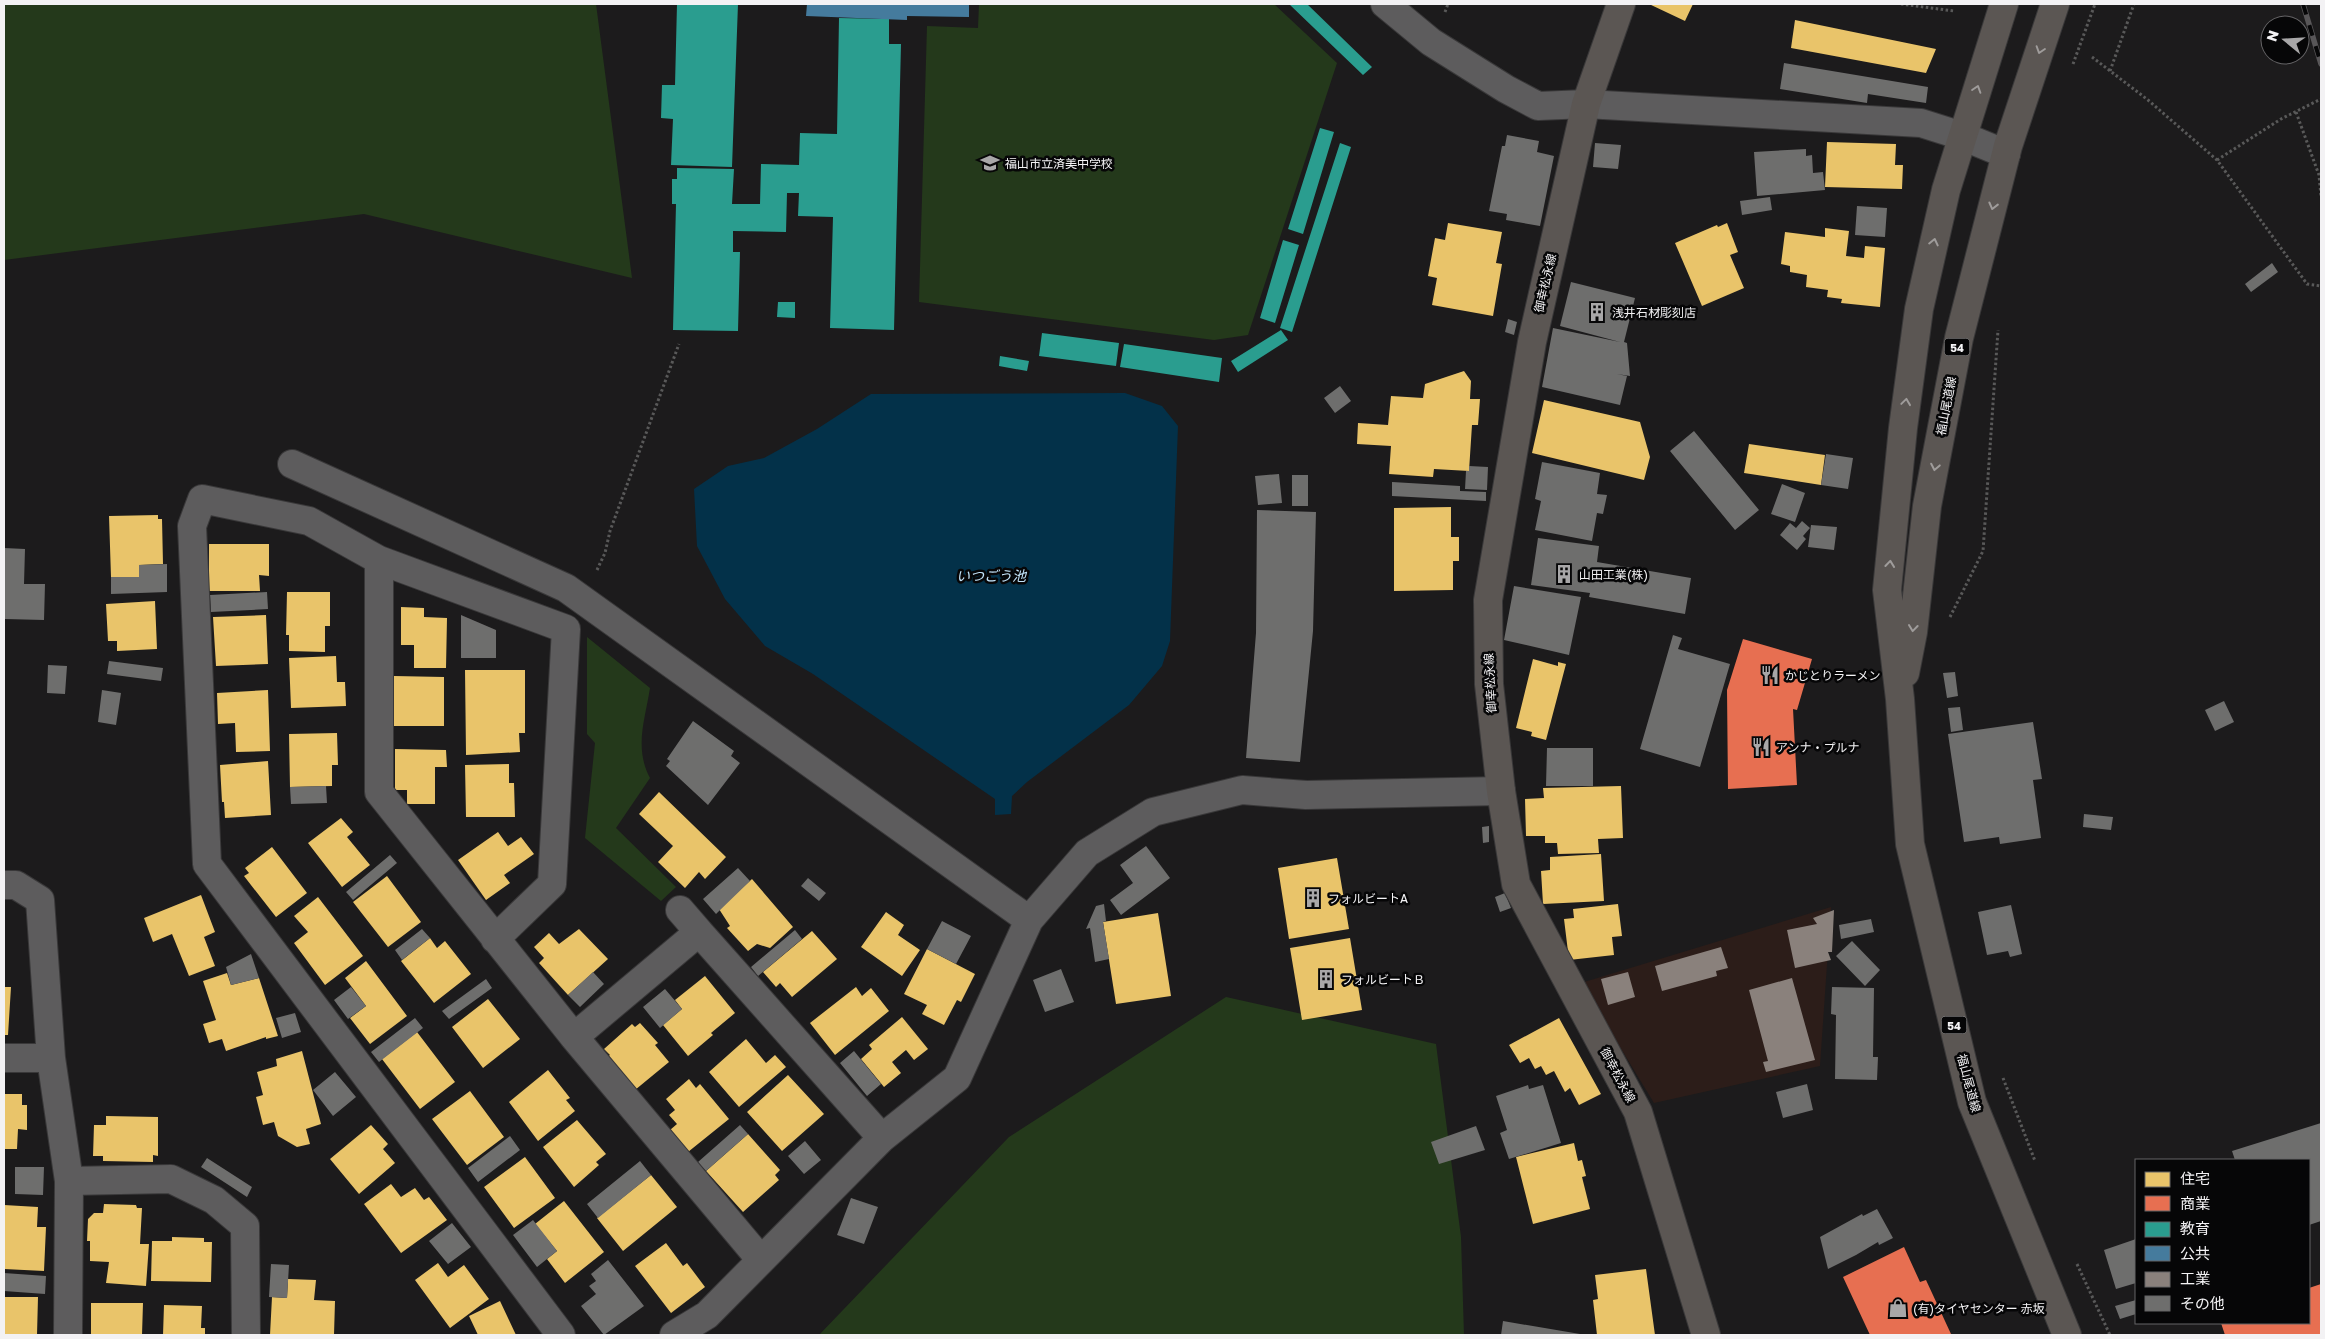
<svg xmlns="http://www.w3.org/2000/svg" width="2325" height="1339" font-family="'Golos Text','Noto Sans JP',sans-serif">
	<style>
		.industrial { fill: #2c1d19 }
		.green { fill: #24391b }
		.water { fill: #033149 }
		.homes { fill: #e9c46a }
		.shops { fill: #e76f51 }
		.schools { fill: #2a9d8f }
		.public { fill: #457b9d }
		.industry { fill: #8a817c }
		.building { fill: #6e6e6d }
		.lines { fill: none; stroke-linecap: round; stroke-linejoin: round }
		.minor-casing { stroke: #393839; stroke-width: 30 }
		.major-casing { stroke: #393839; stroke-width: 30 }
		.path { stroke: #595959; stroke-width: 3; stroke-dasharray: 2.5 2.5; stroke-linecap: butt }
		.minor { stroke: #5d5c5d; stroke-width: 28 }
		.major { stroke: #5b5653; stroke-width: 28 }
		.rail-casing { stroke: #585658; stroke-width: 5.5 }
		.rail { stroke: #060607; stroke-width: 4; stroke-dasharray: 11; stroke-linecap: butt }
		.oneway { stroke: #9f9c9b }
		.labels { text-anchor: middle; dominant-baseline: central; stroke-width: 5; stroke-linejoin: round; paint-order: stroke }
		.shield { fill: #060607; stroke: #acabad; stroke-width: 1 }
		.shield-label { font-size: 11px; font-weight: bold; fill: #f3f2f4 }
		.poi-label { font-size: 12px; fill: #f3f2f4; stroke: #060607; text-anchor: start }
		.street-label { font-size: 12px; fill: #f3f2f4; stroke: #060607 }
		.water-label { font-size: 14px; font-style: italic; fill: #c2e3f9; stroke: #060607 }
	</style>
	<rect width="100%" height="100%" fill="#1c1b1c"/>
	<path class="industrial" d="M1831 907 1820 1066 1654 1103 1581 983Z"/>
	<path class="green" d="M4 4H596L632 278 364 214 4 260Z
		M979 4H1274L1337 63 1248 335 1214 340 919 302 927 26 978 28Z
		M587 637 650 688C645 720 634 748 650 778L616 828 676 887 661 901 585 838 595 743 587 734Z
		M1226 997 1436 1044 1461 1237 1464 1335H819L1009 1137Z"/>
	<path class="water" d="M1125 393 1162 406 1178 426 1170 641 1162 666 1129 705 1027 782 1012 796 1011 814 995 815V799L813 674 765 646 725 599 697 546 694 489 728 466 764 458 817 429 871 394Z"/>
	<path class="homes" d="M1649 4H1693L1685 21Z
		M1795 20 1936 49 1926 73 1791 48Z
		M1827 142 1896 144 1895 165H1903L1902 189 1825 187Z
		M1448 223 1502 232 1496 263 1502 264 1493 316 1432 305 1437 278 1428 276 1435 238 1445 240Z
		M1727 223 1738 252 1730 255 1744 288 1702 306 1675 243 1717 225 1718 227Z
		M1825 228 1849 231 1846 256 1864 258 1865 246 1885 248 1880 307 1841 303 1842 299 1827 297 1828 290 1806 287 1807 275 1790 272V266L1781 264 1785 232 1825 237Z
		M1464 371 1471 381 1470 399H1480L1478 425H1472L1469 471 1434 469 1433 477 1389 474 1391 446 1357 444 1358 423 1388 425 1391 396 1423 398 1425 384Z
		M1544 400 1640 422 1650 457 1644 480 1532 453Z
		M1749 444 1825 455 1821 485 1744 473Z
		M1451 507V537H1459V561H1453V590L1394 591V508Z
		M158 515V519H162L163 564 139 565V577H111L109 516Z
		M209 544H269V576L259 575 260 591H209Z
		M287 592H330V626H325V652L289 651V635H286Z
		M155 601 157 649 117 651V641H108L106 604Z
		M401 607 424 608V617L447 618 446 668H414V645H401Z
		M266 615 268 664 216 666 213 617Z
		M336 656 337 682H345L346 706 291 708 289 658Z
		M1533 659 1558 666V662L1566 664 1546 740 1531 736 1532 732 1516 728Z
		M465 670H525V733H519L520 752 466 755Z
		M394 676 444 677V726H394Z
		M268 690 270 751 236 752 235 723 218 724 217 693Z
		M337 733 338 765H332V786L290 787 289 734Z
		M395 749 446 750 447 767H435V804H407V790H395Z
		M268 761 271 815 225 818 224 802H222L220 765Z
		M509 764V783H514L515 817H466L465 765Z
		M1621 786 1623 838 1598 839 1599 853 1558 854 1557 843H1545V836H1526L1525 799 1544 798 1543 788Z
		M659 792 726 857 705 879 699 872 685 888 658 862 673 846 639 814Z
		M341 818 353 832 347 837 370 865 342 887 308 843Z
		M498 832 508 846 521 837 534 854 504 875 510 883 486 900 458 860Z
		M272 847 307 893 276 917 244 876 249 873 245 868Z
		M1601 854 1604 901 1543 904 1541 871 1550 870V857Z
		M1337 858 1349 929 1289 939 1278 868Z
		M387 876 421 922 388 947 353 902Z
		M752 879 793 927 770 948 757 944 748 951 727 928 730 926 719 909Z
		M201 895 215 932 204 937 215 966 189 976 172 934 153 942 144 918Z
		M318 897 363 956 325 985 294 943 308 932 294 916Z
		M1618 904 1622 936 1612 937 1614 955 1569 960 1564 919 1574 918 1573 909Z
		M886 912 904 925 898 935 920 950 902 976 861 947Z
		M1158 913 1171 996 1116 1004 1103 922Z
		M579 929 608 959 568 995 539 963 544 958 534 947 549 933 559 944Z
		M812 931 837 959 792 997 780 983 776 987 763 972Z
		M430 938 437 948 445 941 471 974 434 1003 401 961Z
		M1350 938 1362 1010 1302 1020 1290 948Z
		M927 949 975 974 961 1002 957 1000 944 1025 922 1014 927 1005 904 994Z
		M366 961 407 1016 370 1044 350 1018 366 1006 345 978Z
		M227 973 231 985 259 978 278 1036 266 1039V1037L226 1051 222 1039 209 1043 203 1024 216 1020 203 981Z
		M705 976 735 1013 711 1033 713 1035 688 1056 663 1025 682 1009 675 1000Z
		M4 987H11L8 1035H4Z
		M856 987 862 996 871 988 889 1011 835 1055 810 1023Z
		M488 999 520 1039 483 1068 452 1027Z
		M902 1017 928 1049 914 1060 906 1050 892 1062 901 1073 884 1087 861 1059 872 1049 869 1045Z
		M1559 1018 1601 1094 1579 1105 1570 1088 1565 1092 1554 1071 1546 1075 1541 1066 1535 1069 1529 1058 1520 1063 1509 1045Z
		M640 1023 658 1043 655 1045 669 1062 635 1090 607 1057 610 1055 604 1049 632 1024 635 1027Z
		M417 1032 455 1082 420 1109 382 1059Z
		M746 1039 766 1063 775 1055 786 1067 739 1107 709 1072Z
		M302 1051 321 1124 306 1129 310 1144 297 1147 278 1136 274 1122 263 1125 256 1097 263 1095 257 1072 277 1066 276 1059Z
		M548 1070 570 1098 566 1100 575 1111 538 1141 509 1102Z
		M788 1075 824 1114 782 1151 747 1112Z
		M689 1079 696 1088 700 1084 729 1119 688 1152 670 1130 677 1124 669 1115 675 1110 666 1099Z
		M470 1091 504 1137 467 1165 432 1119Z
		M4 1094H22V1105H27V1130L18 1129 17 1149H4Z
		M106 1116 158 1117V1156L153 1155V1162L103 1161V1156H93L94 1125H106Z
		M577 1120 606 1154 596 1162 599 1165 574 1187 543 1147Z
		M371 1125 388 1144 383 1149 395 1163 359 1194 330 1159Z
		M748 1134 780 1170 775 1175 779 1180 743 1212 706 1171Z
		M1574 1143 1578 1161 1582 1160 1586 1176 1582 1177 1590 1209 1533 1224 1516 1157Z
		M525 1157 555 1198 514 1228 484 1187Z
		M651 1175 677 1207 623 1251 597 1218Z
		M391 1184 401 1197 415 1188 424 1200 429 1197 447 1220 401 1253 364 1204Z
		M564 1201 604 1252 565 1283 547 1259 557 1251 535 1224Z
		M104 1204 136 1205 137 1208H142L140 1244H149L146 1286 106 1283 109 1262 90 1261V1241H87L88 1219 94 1213H103Z
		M4 1205 38 1207 37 1227H46L44 1271 4 1269Z
		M172 1237 204 1238V1242H212L211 1282 151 1281 152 1241H172Z
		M666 1243 683 1266 687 1263 705 1287 671 1313 635 1266Z
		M438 1263 448 1277 464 1265 489 1299 450 1328 415 1280Z
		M1646 1269 1655 1335H1597L1593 1300 1598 1299 1595 1275Z
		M288 1279 316 1280 314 1300 335 1301 334 1335H270L272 1297 287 1298Z
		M4 1297H38L37 1335H4Z
		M500 1301 516 1335H478L469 1316Z
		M91 1303H143L142 1335H91Z
		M164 1305 202 1306 201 1328H205V1335H163Z"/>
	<path class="shops" d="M1743 639 1812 659 1797 710 1793 709 1797 785 1728 789 1727 690Z
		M1904 1247 1920 1282 1926 1280 1951 1334 1870 1335 1843 1277Z
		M2321 1284V1335H2225L2221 1323H2309V1288Z"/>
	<path class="schools" d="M677 4H738L732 167 671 165 673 119 661 118 662 85H675Z
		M1289 4H1307L1372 67 1363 75Z
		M839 18 889 19V44H901L894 330 830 328 833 217 798 216 799 193H787L786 232 733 231V252H740L738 331 673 330 676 204H672V179H677V168L734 169 732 204H760L761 164 799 165 800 133 837 134Z
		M1320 128 1334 132 1303 234 1288 229Z
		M1340 143 1351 147 1292 332 1280 328Z
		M1283 240 1299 245 1275 323 1260 318Z
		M778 302H795V318L777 317Z
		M1281 330 1288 340 1238 372 1231 361Z
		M1042 333 1119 343 1116 366 1039 356Z
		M1124 344 1222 358 1219 382 1120 367Z
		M1000 356 1029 361 1027 371 999 366Z"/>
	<path class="public" d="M807 4H969V17L907 16V20L806 16Z"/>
	<path class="industry" d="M1834 910 1832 952H1828L1831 960 1795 968 1787 930 1817 924 1813 918Z
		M1721 947 1728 968 1716 971 1717 976 1662 991 1655 966Z
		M1628 972 1635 997 1608 1005 1601 979Z
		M1792 978 1815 1060 1766 1072 1763 1062 1768 1061 1749 990Z"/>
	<path class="building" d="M1784 63 1928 87 1926 103 1868 94 1867 103 1780 89Z
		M1507 135 1539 141 1537 152 1554 156 1540 226 1506 220 1507 214 1489 211 1502 146H1505Z
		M1595 143 1621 145 1618 169 1593 167Z
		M1806 149V156L1812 155 1813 173 1823 172 1825 190 1757 196 1754 152Z
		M1770 197 1772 210 1742 215 1740 201Z
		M1857 206 1887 208 1885 237 1855 235Z
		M2272 263 2278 272 2251 292 2245 284Z
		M1571 282 1635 298 1624 342 1627 343 1630 376 1617 374 1627 376 1620 405 1542 387 1553 328 1620 342 1560 326Z
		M1508 319 1517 322 1514 335 1505 332Z
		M1340 386 1351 401 1335 413 1324 398Z
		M1694 431 1759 510 1735 530 1670 451Z
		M1826 454 1853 458 1848 489 1821 485Z
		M1542 462 1600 473 1597 494 1607 495 1603 514 1597 513 1592 541 1535 530 1541 501 1535 499Z
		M1469 466 1488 467 1487 490 1465 489 1466 471H1469Z
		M1279 474 1282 503 1258 505 1255 476Z
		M1292 475H1308V506H1292Z
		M1392 482 1460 486V491L1486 492V501L1392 496Z
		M1782 484 1805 493 1795 522 1771 514Z
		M1257 510 1316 512 1313 631 1300 762 1246 758 1256 633Z
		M1802 521 1810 528 1803 536 1806 539 1797 550 1780 535 1790 523 1796 528Z
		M1811 525 1837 527 1834 550 1808 547Z
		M1538 538 1599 546 1597 562 1691 578 1685 614 1589 597 1590 593 1531 585Z
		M4 548 25 549 24 584H45L44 620 5 619Z
		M167 564V592L111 594V577H139V565Z
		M1514 586 1581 597 1569 655 1504 640Z
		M267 592 268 609 211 612 210 595Z
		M461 615 496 630V658H461Z
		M1673 635 1682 638 1678 649 1730 664 1700 767 1640 749Z
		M109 661 163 668 161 681 107 674Z
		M48 665 67 666 65 694 47 693Z
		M1955 672 1958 696 1947 698 1943 673Z
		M102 690 121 693 116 725 98 722Z
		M2224 701 2234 722 2215 731 2205 710Z
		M1960 707 1963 730 1951 732 1948 708Z
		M693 721 734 751 731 756 740 763 708 805 666 766 670 761 667 759Z
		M2033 722 2042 779 2033 780 2041 838 2000 844 1999 837 1964 842 1948 734Z
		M1547 748H1593V786H1546Z
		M326 786 327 803 291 804 290 787Z
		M2084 814 2113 817 2111 830 2083 827Z
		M1489 826V842L1483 843 1482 827Z
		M1146 846 1170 878 1121 915 1110 900 1133 883 1120 865Z
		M390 855 397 863 353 900 346 892Z
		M738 868 750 881 716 914 703 899Z
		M808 878 826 893 819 901 801 886Z
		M1505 893 1511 908 1500 912 1495 897Z
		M1104 904 1106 921 1103 922 1109 959 1095 962 1090 928 1086 929 1096 906Z
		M2011 905 2022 954 2010 957 2008 951 1987 955 1978 912Z
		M1871 919 1874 932 1841 939 1839 925Z
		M942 921 971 936 956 964 927 949Z
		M422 929 430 938 402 960 395 950Z
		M795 930 802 939 758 976 751 967Z
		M1852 941 1880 970 1865 986 1836 956Z
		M251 954 259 978 231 985 226 967Z
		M1061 969 1074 1002 1045 1012 1033 980Z
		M593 972 604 984 580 1007 568 995Z
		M486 979 492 988 449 1019 442 1011Z
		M351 987 366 1006 348 1019 334 1000Z
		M1832 987 1874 988 1873 1057H1878L1877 1080 1835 1079 1836 1015 1831 1014Z
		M665 989 682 1009 660 1028 643 1007Z
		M295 1013 301 1032 282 1038 276 1018Z
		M415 1018 423 1028 379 1062 371 1052Z
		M854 1051 881 1084 867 1096 840 1063Z
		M335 1072 356 1097 333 1116 313 1090Z
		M1807 1084 1813 1110 1783 1118 1776 1092Z
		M1528 1085 1529 1089 1543 1085 1561 1143 1509 1159 1500 1133 1507 1130 1496 1096Z
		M2321 1123V1221L2309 1225V1160H2235L2232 1151Z
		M740 1125 748 1134 706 1171 698 1162Z
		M1476 1126 1485 1150 1439 1164 1431 1142Z
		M510 1136 520 1150 478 1182 468 1168Z
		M805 1141 821 1160 804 1174 788 1156Z
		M207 1158 252 1187 247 1197 201 1167Z
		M640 1161 651 1175 598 1218 587 1204Z
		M15 1167H44L43 1195 15 1194Z
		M851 1198 878 1207 864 1244 837 1235Z
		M1877 1209 1893 1238 1879 1245 1878 1242 1856 1255 1828 1269 1820 1237 1862 1214 1863 1216Z
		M533 1220 557 1251 537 1267 513 1235Z
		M452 1223 471 1247 448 1264 429 1241Z
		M2136 1239V1283L2116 1289 2104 1250Z
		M608 1260 644 1306 604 1335 581 1306 596 1294 589 1286 596 1281 591 1274Z
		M271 1264 289 1265 287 1298 269 1297Z
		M4 1273 46 1276 45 1294 4 1291Z
		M2136 1300V1314L2120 1319 2115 1306Z
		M1503 1321 1580 1334V1335H1501Z"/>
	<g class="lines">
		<g class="minor-casing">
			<path id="minor" d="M1385 4 1431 42 1506 89 1538 106 1586 104 1921 123 1962 136 2006 154
				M292 464 566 588 1029 920
				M379 560V792L574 1037 761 1260
				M4 885H16L40 900 51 1058 69 1181 68 1335
				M680 910 699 932
				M495 939 552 884 566 629 379 560 309 521 202 499 192 526 207 864 561 1335
				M574 1037 699 932 882 1138
				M4 1058H51
				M69 1181 171 1179 214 1200 245 1226 246 1335
				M674 1335 707 1315 882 1138 957 1078 1029 920 1087 853 1153 812 1242 790 1306 795 1501 791"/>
		</g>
		<g class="major-casing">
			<path id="major" d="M1621 4 1586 104 1532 342 1488 600 1489 684 1501 791 1516 884 1638 1112 1706 1335
				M2004 4 1946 190 1919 309 1903 428 1887 590 1900 699 1910 844 1972 1102 2067 1335
				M1905 673 1913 632 1927 506 1959 338 2008 146 2055 4"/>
		</g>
		<path class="path" d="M1901 4 1954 11
			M1445 12 1448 4
			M2092 57 2148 100 2217 160 2307 284 2321 286
			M2073 64 2095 4
			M2110 71 2134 4
			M2296 112 2319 175 2321 196
			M2217 160 2281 119 2321 99
			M597 570 605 553 610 531 679 344
			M1950 617 1983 551 1998 330
			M2003 1078 2035 1161
			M2077 1264 2110 1335"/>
		<use href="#minor" class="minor"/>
		<use href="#major" class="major"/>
		<g class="rail-casing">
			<path id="rail" d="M2303 4 2321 64"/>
		</g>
		<use href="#rail" class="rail"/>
	</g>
	<defs><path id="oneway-chevron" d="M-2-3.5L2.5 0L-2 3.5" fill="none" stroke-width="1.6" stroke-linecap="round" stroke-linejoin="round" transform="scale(1.25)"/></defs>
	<g class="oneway">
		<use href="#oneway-chevron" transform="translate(2040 50) rotate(108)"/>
		<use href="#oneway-chevron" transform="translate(1977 89) rotate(-72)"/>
		<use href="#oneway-chevron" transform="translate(1993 206) rotate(104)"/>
		<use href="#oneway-chevron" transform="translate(1934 242) rotate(-77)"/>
		<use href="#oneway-chevron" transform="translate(1906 402) rotate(-82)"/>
		<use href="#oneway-chevron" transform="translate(1935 467) rotate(101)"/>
		<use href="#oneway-chevron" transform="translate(1890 564) rotate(-84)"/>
		<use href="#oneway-chevron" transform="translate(1913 628) rotate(97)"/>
	</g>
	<defs>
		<g id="school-bare" transform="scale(1.5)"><path d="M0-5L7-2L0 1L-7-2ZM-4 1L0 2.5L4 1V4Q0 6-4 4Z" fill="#a8a7a8" stroke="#060607" stroke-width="2.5" paint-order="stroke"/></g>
		<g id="building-bare" transform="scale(1.5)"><path d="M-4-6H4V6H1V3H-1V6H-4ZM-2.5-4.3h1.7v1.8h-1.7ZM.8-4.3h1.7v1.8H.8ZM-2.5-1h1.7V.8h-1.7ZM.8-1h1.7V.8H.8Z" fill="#a8a7a8" stroke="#060607" stroke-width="2.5" paint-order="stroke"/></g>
		<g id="restaurant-bare" transform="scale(1.5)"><path d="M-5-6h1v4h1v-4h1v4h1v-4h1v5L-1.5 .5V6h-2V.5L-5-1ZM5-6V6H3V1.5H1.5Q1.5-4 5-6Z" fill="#a8a7a8" stroke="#060607" stroke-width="2.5" paint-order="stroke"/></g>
		<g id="shop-bare" transform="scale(1.5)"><path d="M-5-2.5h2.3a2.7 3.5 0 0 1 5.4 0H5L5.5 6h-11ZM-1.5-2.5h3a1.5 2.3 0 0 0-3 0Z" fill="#a8a7a8" stroke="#060607" stroke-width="2.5" paint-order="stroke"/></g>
	</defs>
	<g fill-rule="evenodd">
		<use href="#school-bare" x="990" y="163"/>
		<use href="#building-bare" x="1597" y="312"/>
		<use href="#building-bare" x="1564" y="574"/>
		<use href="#restaurant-bare" x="1770" y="675"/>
		<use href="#restaurant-bare" x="1761" y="747"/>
		<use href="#building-bare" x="1313" y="898"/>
		<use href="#building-bare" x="1326" y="979"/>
		<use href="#shop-bare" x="1898" y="1308"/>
	</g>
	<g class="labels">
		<g class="shield">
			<rect x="1944.5" y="338.5" width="25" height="17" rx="4"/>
			<rect x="1941.5" y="1016.5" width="25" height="17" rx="4"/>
		</g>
		<g class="shield-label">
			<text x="1957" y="347">54</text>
			<text x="1954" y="1025">54</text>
		</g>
		<g class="poi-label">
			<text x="1005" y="163">福山市立済美中学校</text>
			<text x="1612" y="312">浅井石材彫刻店</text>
			<text x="1579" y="574">山田工業(株)</text>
			<text x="1785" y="675">かじとりラーメン</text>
			<text x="1776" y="747">アンナ・プルナ</text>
			<text x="1328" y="898">フォルビートA</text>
			<text x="1341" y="979">フォルビートＢ</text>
			<text x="1913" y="1308">(有)タイヤセンター 赤坂</text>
		</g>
		<g class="street-label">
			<text transform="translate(1545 283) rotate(-77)">御幸松永線</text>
			<text transform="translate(1946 406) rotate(-79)">福山尾道線</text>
			<text transform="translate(1490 683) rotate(-93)">御幸松永線</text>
			<text transform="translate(1618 1075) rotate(62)">御幸松永線</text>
			<text transform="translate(1969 1083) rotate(75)">福山尾道線</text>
		</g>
		<g class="water-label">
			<text x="991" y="575">いつごう池</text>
		</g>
	</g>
	<rect width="2325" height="1339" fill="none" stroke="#f3f2f4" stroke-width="10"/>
	<rect x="2135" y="1159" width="175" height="165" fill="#060607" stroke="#656466"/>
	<rect x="2145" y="1172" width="25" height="15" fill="#e9c46a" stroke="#656466"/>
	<text x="2180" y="1184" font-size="15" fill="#f3f2f4">住宅</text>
	<rect x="2145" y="1196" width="25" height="15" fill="#e76f51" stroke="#656466"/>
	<text x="2180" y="1209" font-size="15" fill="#f3f2f4">商業</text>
	<rect x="2145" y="1222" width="25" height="15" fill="#2a9d8f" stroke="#656466"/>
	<text x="2180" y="1234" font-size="15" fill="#f3f2f4">教育</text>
	<rect x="2145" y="1246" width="25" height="15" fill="#457b9d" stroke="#656466"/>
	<text x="2180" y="1259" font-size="15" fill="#f3f2f4">公共</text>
	<rect x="2145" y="1272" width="25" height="15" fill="#8a817c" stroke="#656466"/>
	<text x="2180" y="1284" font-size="15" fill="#f3f2f4">工業</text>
	<rect x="2145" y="1296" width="25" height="15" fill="#6e6e6d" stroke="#656466"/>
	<text x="2180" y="1309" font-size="15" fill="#f3f2f4">その他</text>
	<g transform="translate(2285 40) rotate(288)"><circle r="24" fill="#060607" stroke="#656466"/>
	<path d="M0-4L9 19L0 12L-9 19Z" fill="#a8a7a8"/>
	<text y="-8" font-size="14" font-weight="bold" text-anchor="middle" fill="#f3f2f4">N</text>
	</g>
</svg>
